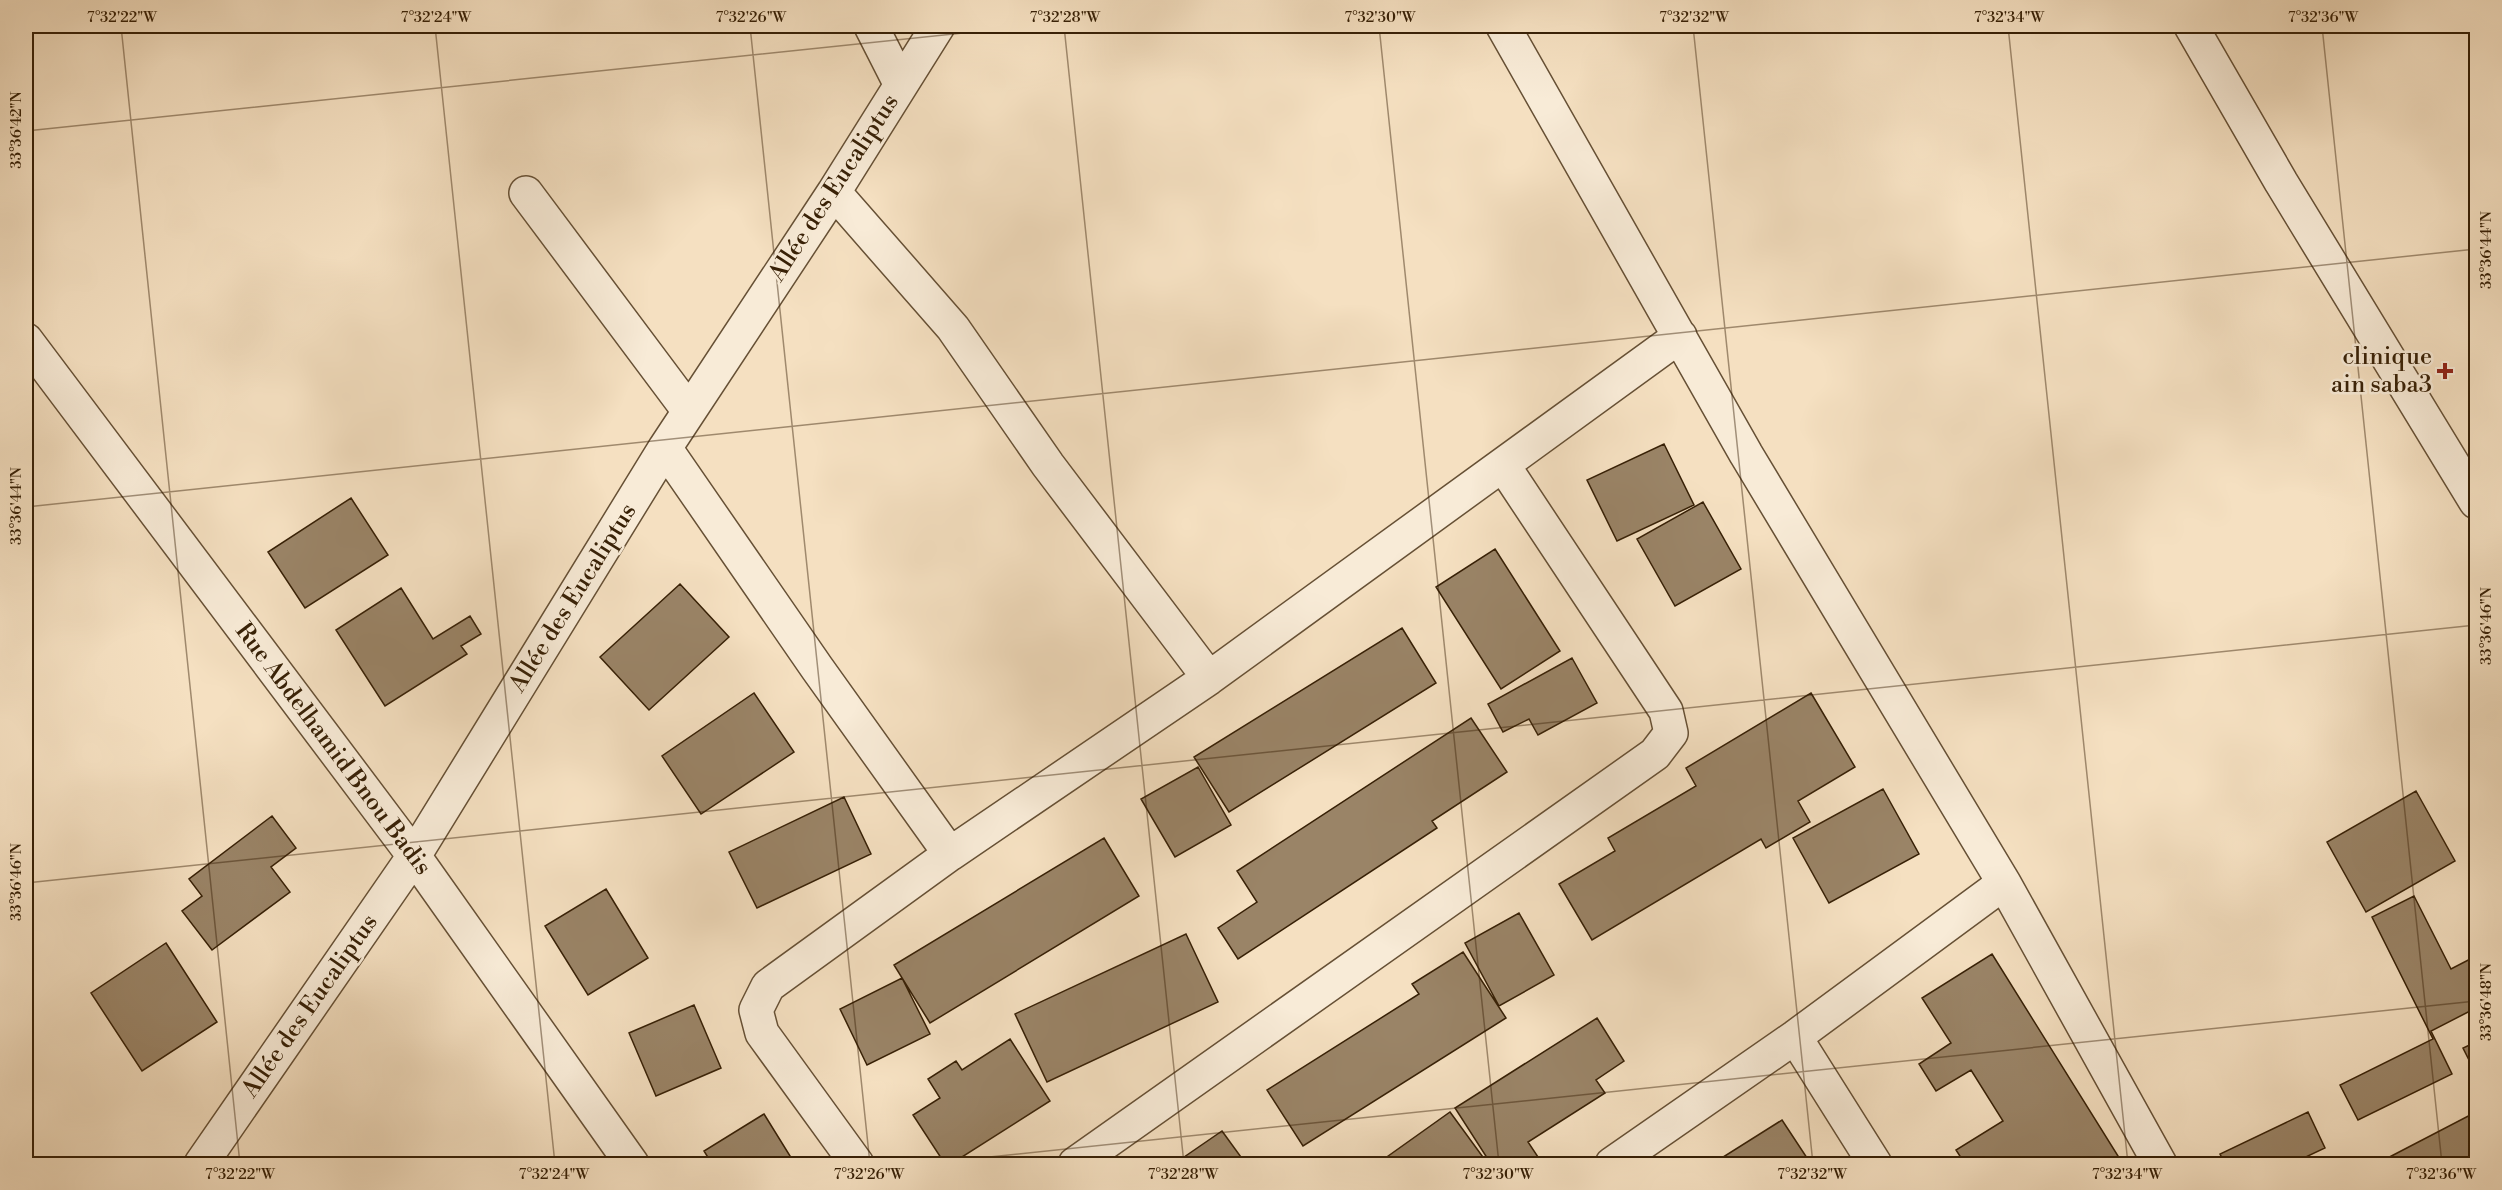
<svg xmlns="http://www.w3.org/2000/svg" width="2502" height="1190" font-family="'Libre Bodoni',serif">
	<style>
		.building { fill: #9a8467; stroke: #372006; stroke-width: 1.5 }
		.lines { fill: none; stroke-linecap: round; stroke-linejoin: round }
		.minor-casing { stroke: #665035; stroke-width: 36 }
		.minor { stroke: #f8ebd7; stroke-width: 33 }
		.ticks { fill: none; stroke: #372006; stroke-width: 1.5; stroke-opacity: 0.45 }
		.poi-dot { fill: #8f2418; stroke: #f8ebd7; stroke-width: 2 }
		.labels { text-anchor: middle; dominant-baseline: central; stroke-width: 5; stroke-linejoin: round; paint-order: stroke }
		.street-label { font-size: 24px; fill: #372006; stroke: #f8ebd7 }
		.poi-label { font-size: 24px; fill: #372006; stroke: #f8ebd7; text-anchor: end }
		.neatline { fill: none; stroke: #372006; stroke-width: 2 }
		.ticks-label { font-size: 15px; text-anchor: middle; fill: #372006 }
	</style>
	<rect width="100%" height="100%" fill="#f5e0c1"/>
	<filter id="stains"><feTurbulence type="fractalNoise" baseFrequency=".00333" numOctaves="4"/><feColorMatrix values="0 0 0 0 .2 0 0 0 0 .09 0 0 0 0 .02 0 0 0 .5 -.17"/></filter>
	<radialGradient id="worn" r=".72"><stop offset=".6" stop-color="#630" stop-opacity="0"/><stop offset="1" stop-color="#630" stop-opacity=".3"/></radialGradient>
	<path class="building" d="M1664 444 1694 505 1617 541 1587 480Z
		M351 498 388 555 305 608 268 552Z
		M1703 502 1741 569 1675 606 1637 539Z
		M1495 549 1560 651 1501 689 1436 587Z
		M680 584 729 637 649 710 600 657Z
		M401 588 433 639 470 616 481 634 461 646 467 654 385 706 336 630Z
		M1402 628 1436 683 1229 812 1194 757Z
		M1572 658 1597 703 1538 735 1529 719 1503 732 1488 704Z
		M754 693 794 752 701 814 662 756Z
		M1811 693 1855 767 1798 801 1810 822 1766 848 1761 839 1592 940 1559 884 1615 851 1608 838 1696 786 1686 768Z
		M1471 718 1507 772 1432 821 1437 828 1238 959 1218 928 1257 902 1237 871Z
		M1198 767 1231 825 1175 857 1141 799Z
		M1883 789 1919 854 1829 903 1793 838Z
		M2416 791 2455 861 2366 912 2327 842Z
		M844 797 871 854 757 908 729 852Z
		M272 816 296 848 271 867 290 892 212 950 182 911 202 896 189 879Z
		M1104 838 1139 896 930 1023 894 965Z
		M606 889 648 958 588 995 545 926Z
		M2414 896 2451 969 2476 956V1008L2431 1031 2452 1074 2358 1120 2340 1085 2433 1039 2372 917Z
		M1519 913 1554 975 1499 1006 1465 943Z
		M1186 934 1218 1002 1047 1082 1015 1014Z
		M166 943 217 1022 142 1071 91 993Z
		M1463 952 1506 1018 1303 1146 1267 1090 1419 994 1412 984Z
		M1992 954 2123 1164H1965L1956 1150 2003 1121 1971 1070 1936 1091 1919 1064 1951 1043 1922 998Z
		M902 978 930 1034 867 1065 840 1009Z
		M694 1005 721 1068 656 1096 629 1033Z
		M1597 1018 1624 1061 1596 1080 1605 1093 1528 1142 1542 1163 1491 1164 1455 1108Z
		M1010 1039 1050 1101 951 1164H945L913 1115 940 1098 928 1079 956 1061 962 1070Z
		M2476 1042V1074L2463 1048Z
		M1450 1112 1488 1164H1377Z
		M2308 1112 2325 1148 2291 1164H2225L2220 1154Z
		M2476 1112V1164H2376Z
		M764 1114 795 1164H712L704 1151Z
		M1782 1120 1811 1164H1712Z
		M1222 1131 1246 1164H1174Z"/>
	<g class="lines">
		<g class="minor-casing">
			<path id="minor" d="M871 26 901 85
				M1503 26 1746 454 2004 883 2160 1164
				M2191 26 2281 182 2476 502
				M834 192 953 328 1048 465 1209 678
				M526 193 689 411
				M26 340 414 856 632 1164
				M665 448 817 668 950 854
				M1795 1037 1875 1164
				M201 1164 414 856 665 448 834 192 938 26
				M857 1164 762 1033 756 1010 768 986 950 854 1209 678 1680 336
				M1075 1164 1655 754 1671 733 1666 711 1503 465
				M1612 1164 1795 1037 2004 883"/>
		</g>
		<use href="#minor" class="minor"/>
	</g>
	<path class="ticks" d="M121 26 240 1164M435 26 555 1164M750 26 870 1164M1064 26 1184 1164M1379 26 1499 1164M1693 26 1813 1164M2008 26 2128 1164M2322 26 2442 1164M26 131 1030 26M26 507 2476 249M26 883 2476 625M923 1164 2476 1001"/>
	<path class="poi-dot" d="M2442 362h6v6h6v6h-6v6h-6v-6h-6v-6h6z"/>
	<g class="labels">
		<g class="street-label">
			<text transform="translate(834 188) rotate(-57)">Allée des Eucaliptus</text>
			<text transform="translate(573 598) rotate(-58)">Allée des Eucaliptus</text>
			<text transform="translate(333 749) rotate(53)">Rue Abdelhamid Bnou Badis</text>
			<text transform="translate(310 1006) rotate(-55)">Allée des Eucaliptus</text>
		</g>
		<g class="poi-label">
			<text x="2432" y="357">clinique<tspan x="2432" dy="28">ain saba3</tspan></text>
		</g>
	</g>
	<rect width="2502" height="1190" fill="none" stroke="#f5e0c1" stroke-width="66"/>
	<rect x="33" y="33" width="2436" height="1124" class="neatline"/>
	<g class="ticks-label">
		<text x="122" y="22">7°32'22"W</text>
		<text x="436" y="22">7°32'24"W</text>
		<text x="751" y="22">7°32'26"W</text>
		<text x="1065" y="22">7°32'28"W</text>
		<text x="1380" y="22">7°32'30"W</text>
		<text x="1694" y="22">7°32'32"W</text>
		<text x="2009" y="22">7°32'34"W</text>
		<text x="2323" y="22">7°32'36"W</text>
		<text transform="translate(16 130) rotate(-90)" y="5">33°36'42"N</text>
		<text transform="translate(2486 250) rotate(-90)" y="5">33°36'44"N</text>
		<text transform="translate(16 506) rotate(-90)" y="5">33°36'44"N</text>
		<text transform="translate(2486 626) rotate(-90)" y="5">33°36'46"N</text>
		<text transform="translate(16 882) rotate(-90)" y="5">33°36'46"N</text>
		<text transform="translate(2486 1002) rotate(-90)" y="5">33°36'48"N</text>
		<text x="240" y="1179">7°32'22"W</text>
		<text x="554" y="1179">7°32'24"W</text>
		<text x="869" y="1179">7°32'26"W</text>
		<text x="1183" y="1179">7°32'28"W</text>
		<text x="1498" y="1179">7°32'30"W</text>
		<text x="1812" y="1179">7°32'32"W</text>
		<text x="2127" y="1179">7°32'34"W</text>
		<text x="2441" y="1179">7°32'36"W</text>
	</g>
	<rect width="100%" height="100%" filter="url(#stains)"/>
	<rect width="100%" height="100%" fill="url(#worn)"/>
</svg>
